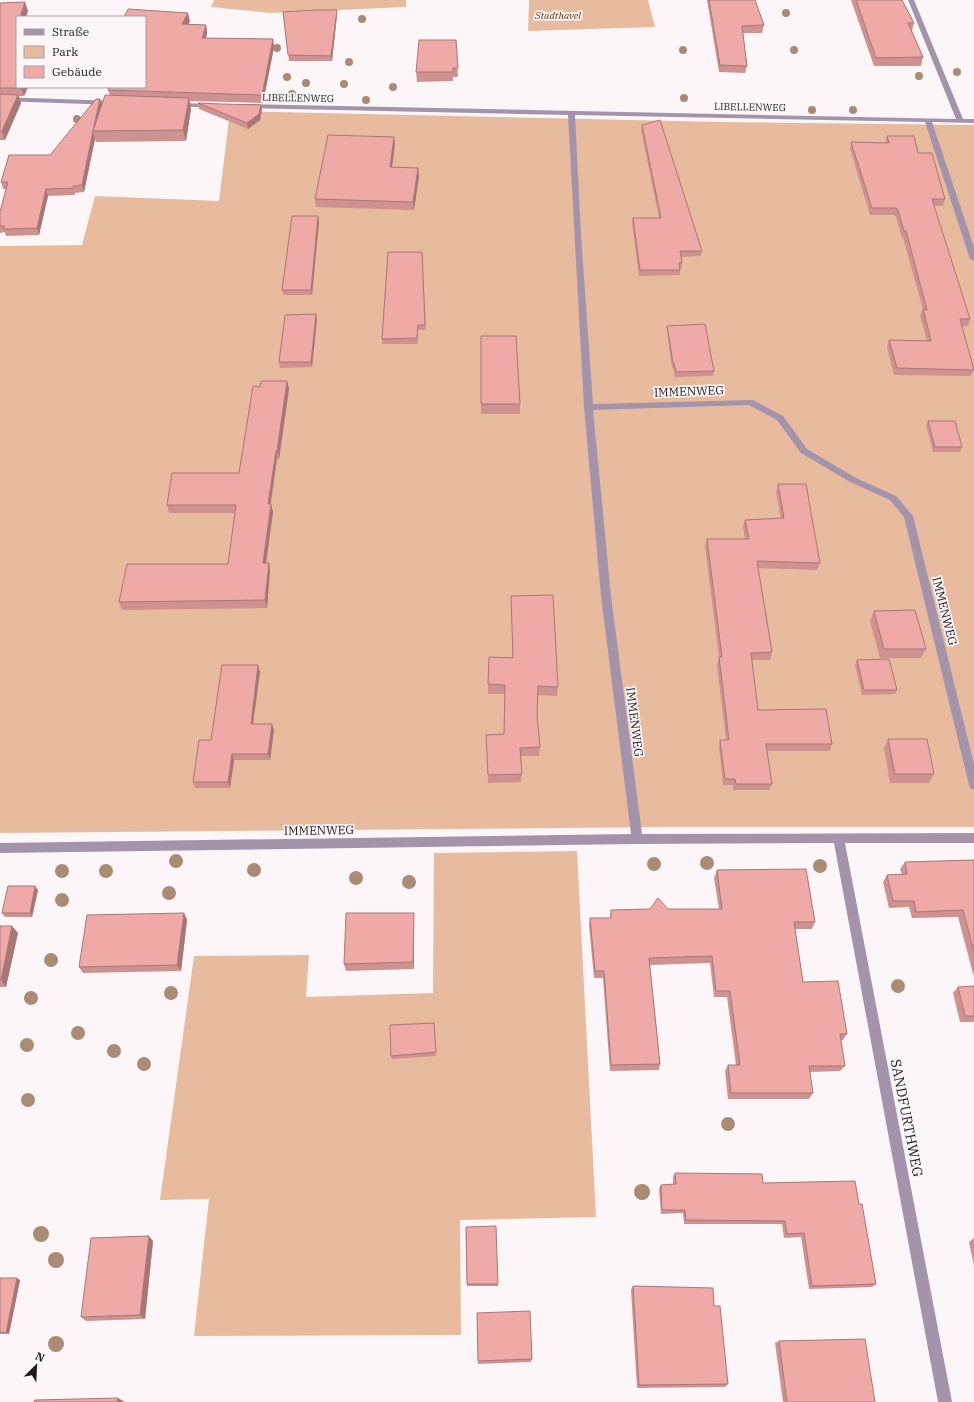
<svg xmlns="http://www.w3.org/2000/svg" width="974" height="1402" font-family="'IBM Plex Serif',serif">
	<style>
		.green { fill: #e8bb9e }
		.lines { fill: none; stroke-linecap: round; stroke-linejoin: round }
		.minor { fill: #a394ab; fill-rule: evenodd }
		.tree { fill: #aa8b74 }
		.wall { fill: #ce9290 }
		.shaded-wall { fill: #a77776 }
		.building { fill: #efaaa8; stroke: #a77776 }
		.labels { text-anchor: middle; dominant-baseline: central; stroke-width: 3.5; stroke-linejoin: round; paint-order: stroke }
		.far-park-label { font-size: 10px; font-style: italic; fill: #663307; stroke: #fdf6f9 }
		.far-street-label { font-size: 10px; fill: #1e1c1d; stroke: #fdf6f9 }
		.street-label { font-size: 12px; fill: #1e1c1d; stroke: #fdf6f9 }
		.near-street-label { font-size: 14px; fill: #1e1c1d; stroke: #fdf6f9 }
	</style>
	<rect width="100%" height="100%" fill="#fdf6f9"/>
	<path class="green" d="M214 0H406V7L270 13 211 7Z
		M529 0H648L655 27 528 31Z
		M230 111 720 122 974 125V827H668L0 833V246L82 245 95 196 219 201Z
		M577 851 596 1217 460 1220 461 1335 194 1336 209 1199 160 1200 194 956 309 955 306 997 433 993 434 853Z"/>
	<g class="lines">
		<path class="minor" d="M908 0H914L963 119H974V123L932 122 974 247V261L970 259 925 122 575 115 581 235 593 404 753 400 783 416 807 449 856 478 896 496 913 516 974 764V790L970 788 969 785 904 517 890 500 850 482 801 453 777 420 749 405 593 410 611 596 642 834 974 833V843H845L952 1402H938L834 843 637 844 0 853V843L631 834 601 596 584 407 568 115 248 108 245 106 248 104 956 119Z
			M0 97 116 101 119 103 116 105 0 101Z
			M178 103 212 104 215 106 212 108 176 106 175 105Z"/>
	</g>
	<g class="tree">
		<circle cx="786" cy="13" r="4"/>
		<circle cx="362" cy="19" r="4"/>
		<circle cx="277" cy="48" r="4"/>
		<circle cx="683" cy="50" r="4"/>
		<circle cx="794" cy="50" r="4"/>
		<circle cx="349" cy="62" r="4"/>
		<circle cx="957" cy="72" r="4"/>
		<circle cx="919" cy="76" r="4"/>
		<circle cx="287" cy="77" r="4"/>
		<circle cx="306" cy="83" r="4"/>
		<circle cx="344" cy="84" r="4"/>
		<circle cx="393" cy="87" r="4"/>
		<circle cx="292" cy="94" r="4"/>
		<circle cx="684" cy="98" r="4"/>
		<circle cx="366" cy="100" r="4"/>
		<circle cx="812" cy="110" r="4"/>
		<circle cx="853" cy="110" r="4"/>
		<circle cx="77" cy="119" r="4"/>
		<circle cx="176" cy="861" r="7"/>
		<circle cx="707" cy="863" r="7"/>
		<circle cx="654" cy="864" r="7"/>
		<circle cx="820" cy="866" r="7"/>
		<circle cx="254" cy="870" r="7"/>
		<circle cx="62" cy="871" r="7"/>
		<circle cx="106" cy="871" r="7"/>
		<circle cx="356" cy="878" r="7"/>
		<circle cx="409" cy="882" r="7"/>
		<circle cx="169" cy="893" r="7"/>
		<circle cx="62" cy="900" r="7"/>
		<circle cx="51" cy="960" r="7"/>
		<circle cx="898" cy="986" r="7"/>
		<circle cx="171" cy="993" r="7"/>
		<circle cx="31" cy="998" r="7"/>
		<circle cx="78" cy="1033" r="7"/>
		<circle cx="27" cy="1045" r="7"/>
		<circle cx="114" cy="1051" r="7"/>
		<circle cx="144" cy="1064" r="7"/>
		<circle cx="28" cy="1100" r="7"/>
		<circle cx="728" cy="1124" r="7"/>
		<circle cx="642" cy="1192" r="8"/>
		<circle cx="41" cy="1234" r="8"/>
		<circle cx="56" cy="1260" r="8"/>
		<circle cx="56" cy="1344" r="8"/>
	</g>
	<path class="wall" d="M707 0H755L764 25 762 33H743L747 66 745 73 719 72Z
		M851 0H902L914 23 912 31 923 57 921 66H874Z
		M0 3 28 11 17 17V87H28L24 96H19L21 103 5 140H0Z
		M283 12 337 15 332 61H289Z
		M190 21 188 24 206 25 207 33 206 38 273 39 274 47 263 103 190 101 191 109 186 141 96 142 95 139 84 192 75 193V195L48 196 39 235 6 236 5 232 0 233V212L6 189H3L1 182 50 155 100 99 102 105 110 96 108 90Z
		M456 40 458 77H453V81L417 82 416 72Z
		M198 103 262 110 260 120 248 129 199 109Z
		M642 125 702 251 701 256 681 257 682 263V268H680V275L639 276 632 223 633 218H659L641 130Z
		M887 136 918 153 945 199 943 206H934L970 319 968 326H962L974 369 971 376 894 375 887 347 889 340 927 341 920 316 923 309 903 238H902L896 217 894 215H870L850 149 851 142 885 143Z
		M395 144 392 167 418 168 419 176 414 210 316 207 315 199Z
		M318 216 319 222 312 295H283L282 290Z
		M422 252 426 330H418V344H382V339Z
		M317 319 312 367 280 368 279 362Z
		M667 326 714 371 713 376 675 377 673 368H672L667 331Z
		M481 336 520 404V414H481Z
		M287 381 289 389 279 459H277L271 504 273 512 266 563H269L270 571 267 608 122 610 119 602 228 564 235 513H169L167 505 239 473 260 387Z
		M928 421 962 447 960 452H933L926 426Z
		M778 484 820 563 817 570 758 568 772 652 770 660H752L758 710 832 744 830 751H767L772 784 769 790H733V785H723L719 747 720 740H726L717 665 719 657 705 546 707 539H745L743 527 745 520 781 519 776 492Z
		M511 596 558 687 557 696 538 695 537 715 540 747 539 756H521L522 774 521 782 488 783 486 735 504 734 505 694H488V684L513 658Z
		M874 611 926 649 921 658H880L870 621Z
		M857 660 897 690 895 694 862 695 855 665Z
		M260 672 253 724 274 730 270 760H234L230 788H195L193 782 211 740Z
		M888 739 934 774 929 783H890L884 748Z
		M974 860V977L958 917 912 918 909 907 889 908 883 882 887 875 902 874 900 869 905 862Z
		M717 870 815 922 812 929H795L803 982 847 1034 843 1040H841L845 1066 840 1071 810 1072 813 1093 809 1099H728L725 1071 728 1065H736L727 997H714L710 963 650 965 660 1064 659 1070 610 1071 603 978H594L589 925 590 918H610L611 910 668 909H719L714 878Z
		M38 890 32 917H5L2 913Z
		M184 913 187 920 181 971 83 973 79 967Z
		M414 920V969L346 971 344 964Z
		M0 926 18 933 6 987H0Z
		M974 986V1022H960L953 993 958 987Z
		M434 1023 436 1056 392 1059 391 1056Z
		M675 1173 763 1183 859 1204 876 1284 872 1287 809 1289 801 1237 784 1238 782 1224H684L683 1213 661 1214 659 1189 661 1185 673 1184V1177Z
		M466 1227 498 1284V1286H467Z
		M974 1238V1266L969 1242Z
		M153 1241 145 1319 86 1321 81 1317Z
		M0 1278 20 1280 9 1334H0Z
		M633 1286 714 1306 728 1384 725 1387 637 1388 631 1290Z
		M477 1313 532 1359 531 1362 478 1364Z
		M779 1341 875 1402H783L775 1343Z"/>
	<path class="shaded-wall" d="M25 2 28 11 26 17H20Z
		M337 10V15L332 61 331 56Z
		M188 13 190 21 184 33 182 24Z
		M206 25 207 33 204 46 202 38Z
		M273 39 274 47 263 103 262 95Z
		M22 87H28L24 96 21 88Z
		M18 95 21 103 5 140 2 131Z
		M189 98 191 109 186 141 183 130Z
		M100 99 102 106 93 131Z
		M261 105 262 110 260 120 248 129 247 123Z
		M93 132 95 139 84 192 82 185Z
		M394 137 395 144 391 174 390 167Z
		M418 168 419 176 414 210 413 202Z
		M46 189 48 196 39 235 37 228Z
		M318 216 319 222 312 295 311 290Z
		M316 314 317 319 312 367 311 362Z
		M287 381 289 389 279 459 277 451Z
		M276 451 277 459 269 512 268 504Z
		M271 504 273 512 265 571 263 563Z
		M269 563 270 571 267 608 265 600Z
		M258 665 260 672 252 730 251 724Z
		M272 724 274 730 270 760 268 754Z
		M232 754 234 760 230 788 228 782Z
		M35 886 38 890 32 917 30 913Z
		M184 913 187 920 181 971 177 965Z
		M414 913V969L413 962Z
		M12 926 18 933 6 987 1 980Z
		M149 1236 153 1241 145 1319 140 1315Z
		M17 1278 20 1280 9 1334 6 1333Z
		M118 1398 125 1402H117Z"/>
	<path class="building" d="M709 0H755L764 25 742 26 747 66 720 65Z
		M856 0H902L914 23H908L923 57 876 58Z
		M25 2 20 17H17V87H22L21 88H0V3Z
		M128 9 188 13 182 24 206 25 202 38 273 39 262 95 108 90 109 87H145V17H124Z
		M317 10H337L331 56 288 55 283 12Z
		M419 40H456L458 68H453V72H416Z
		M0 94 18 95 2 131H0Z
		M105 95 189 98 183 130 93 131Z
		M96 99H100L93 131 82 185 73 186V188L46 189 37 228 4 229V226H0V212L8 182H1L9 155H50Z
		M198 103 221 104 261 105 259 114 247 123Z
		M660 120 702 251H680L682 263H679L680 270H640L633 218H661L642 125Z
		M328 135 394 137 390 167 418 168 413 202 315 199Z
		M887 136H914L918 153H932L945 199H932L970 319H960L974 370 897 368 889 340 931 341 923 309 927 310 906 231H904L898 210 896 208H872L851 142 889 143Z
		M292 216H318L311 290H282Z
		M388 252H422L425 325H418L417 338 382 339Z
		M316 314 311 362H279L285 315Z
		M705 324 714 371 676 372 674 363H673L667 326Z
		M481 336H516L520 404H481Z
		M261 381H287L277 451H276L268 504H271L263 563H269L265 600 119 602 127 564H228L236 505H167L172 473H239L253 386 260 387Z
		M928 421H955L962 447H935Z
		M778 484H806L820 563 757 561 772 652 751 653 758 710 826 709 832 744H766L772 784H736L735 779H725L720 740H729L719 657H722L707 539H749L745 520 784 518Z
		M553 595 558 687 538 686 537 715 540 747 520 748 522 774 488 775 486 735 504 734 505 685 488 684 489 657 513 658 511 596Z
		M915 610 926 649H884L874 611Z
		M889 659 897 690H864L857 660Z
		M222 665H258L251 724H272L268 754H232L228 782H193L199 740H211Z
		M888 739H927L934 774H895Z
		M974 860V952L963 910 916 912 914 901H893L887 875 907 874 905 862Z
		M806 869 815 922H794L803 982 838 981 847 1034H840L845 1066H809L813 1093H731L728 1065H740L730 991H716L712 956 649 958 660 1064 611 1065 604 971H595L590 918H611V910L650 909 658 898 668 909H722L717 870Z
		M8 886H35L30 913H2Z
		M184 913 177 965 79 967 87 915Z
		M346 913H414L413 962 344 964Z
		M0 926H12L1 980H0Z
		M974 986V1016H965L958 987Z
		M434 1023 436 1052 391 1056 390 1025Z
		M675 1173 762 1174 763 1183 855 1181 859 1204H862L876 1284 812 1286 804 1233 787 1234 785 1221 686 1220 685 1210H662L661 1185 676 1184Z
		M496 1226 498 1284H467L466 1227Z
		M149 1236 140 1315 81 1317 91 1238Z
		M0 1278H17L6 1333 0 1332Z
		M633 1286 713 1288 714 1306H720L728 1384 639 1385Z
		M530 1311 532 1359 478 1361 477 1313Z
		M865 1339 875 1402H787L779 1341Z
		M118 1398 117 1402H34L35 1400Z"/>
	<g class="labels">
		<g class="far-park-label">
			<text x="558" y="15">Stadthavel</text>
		</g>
		<g class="far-street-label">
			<text transform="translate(298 98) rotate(1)">LIBELLENWEG</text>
			<text transform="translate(750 107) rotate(1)">LIBELLENWEG</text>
		</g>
		<g class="street-label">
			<text transform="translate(689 391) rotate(-2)">IMMENWEG</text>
			<text transform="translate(945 611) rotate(76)">IMMENWEG</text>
			<text transform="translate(635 722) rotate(83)">IMMENWEG</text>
			<text transform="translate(319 830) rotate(-1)">IMMENWEG</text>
		</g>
		<g class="near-street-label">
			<text transform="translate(907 1118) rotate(79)">SANDFURTHWEG</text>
		</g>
	</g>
	<rect x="16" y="16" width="130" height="72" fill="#fdf6f9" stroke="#a49fa1"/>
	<rect x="24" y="29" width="20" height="6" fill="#a394ab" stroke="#a49fa1"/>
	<text x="52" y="36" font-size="12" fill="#1e1c1d">Straße</text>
	<rect x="24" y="46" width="20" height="12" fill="#e8bb9e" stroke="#a49fa1"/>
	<text x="52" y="56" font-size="12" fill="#1e1c1d">Park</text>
	<rect x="24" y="66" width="20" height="12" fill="#efaaa8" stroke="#a49fa1"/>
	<text x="52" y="76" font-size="12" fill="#1e1c1d">Gebäude</text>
	<g transform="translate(36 1366) rotate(24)" stroke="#fdf6f9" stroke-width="3" paint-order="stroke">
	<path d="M0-3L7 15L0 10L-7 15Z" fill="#1e1c1d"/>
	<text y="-6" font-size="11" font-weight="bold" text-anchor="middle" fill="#1e1c1d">N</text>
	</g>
</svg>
